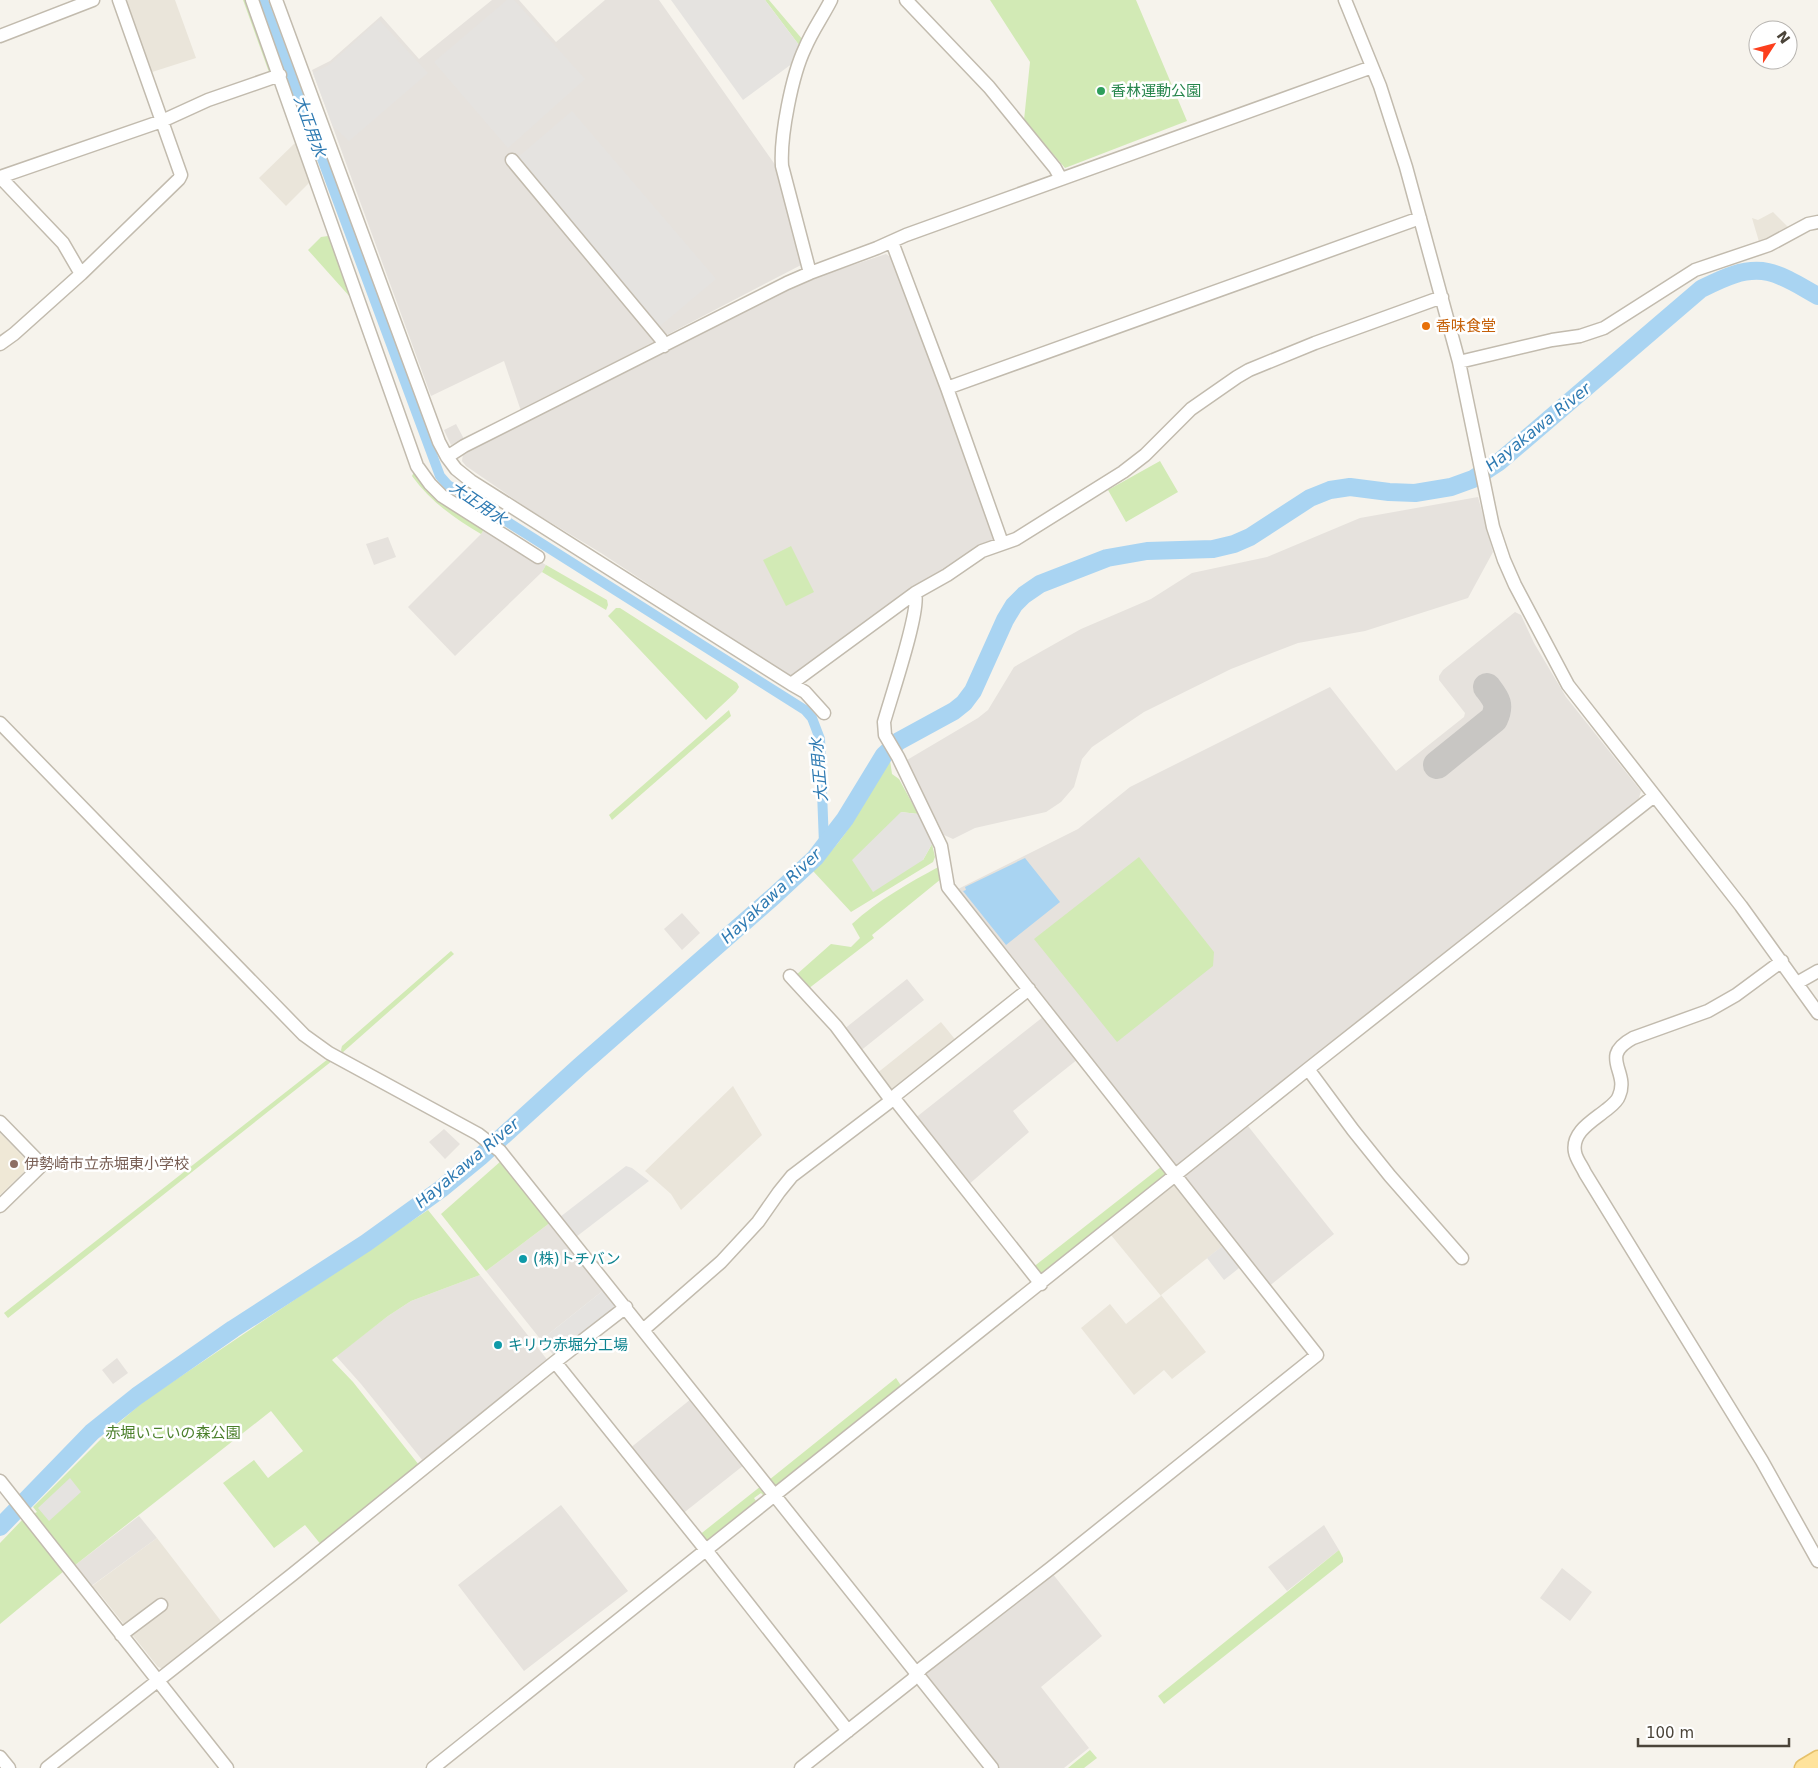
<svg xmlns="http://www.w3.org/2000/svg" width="1818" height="1768" font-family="'DejaVu Sans','Noto Sans JP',sans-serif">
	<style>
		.residential { fill: #eae5da }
		.industrial { fill: #e6e2dd }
		.education { fill: #efe8d6 }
		.green { fill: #d2eab5 }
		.parking { fill: #e5e3e0 }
		.water { fill: #a9d4f2 }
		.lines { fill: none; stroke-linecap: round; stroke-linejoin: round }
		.canal { stroke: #a9d4f2; stroke-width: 10 }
		.river { stroke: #a9d4f2; stroke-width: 18 }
		.taxiway { stroke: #c8c6c3; stroke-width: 28 }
		.minor-casing { stroke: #c2bbae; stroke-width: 15 }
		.major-casing { stroke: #e6c16a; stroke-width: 19 }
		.minor { stroke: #fff; stroke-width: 12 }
		.major { stroke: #ffe39c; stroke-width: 16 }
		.leisure-dot { fill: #2e9e5b; stroke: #fff; stroke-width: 2 }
		.food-dot { fill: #e8710a; stroke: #fff; stroke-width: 2 }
		.education-dot { fill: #8d6e63; stroke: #fff; stroke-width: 2 }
		.culture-dot { fill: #0f9aa8; stroke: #fff; stroke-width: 2 }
		.labels { text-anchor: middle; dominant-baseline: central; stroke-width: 5; stroke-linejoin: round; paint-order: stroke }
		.leisure-label { font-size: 15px; fill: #27864d; stroke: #fff; text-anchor: start }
		.food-label { font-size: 15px; fill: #c56008; stroke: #fff; text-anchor: start }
		.education-label { font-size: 15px; fill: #785e54; stroke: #fff; text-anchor: start }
		.culture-label { font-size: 15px; fill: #0d838f; stroke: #fff; text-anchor: start }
		.park-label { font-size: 15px; fill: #4a7f2a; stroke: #fff }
		.water-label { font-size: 16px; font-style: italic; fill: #2e7ab2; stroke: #fff }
	</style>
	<rect width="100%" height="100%" fill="#f6f3ec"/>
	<path class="residential" d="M123 0H175L196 58 149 73Z
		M297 141 310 182 286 206 259 178Z
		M1773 212 1792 231 1760 245 1752 218 1758 220Z
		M941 1022 958 1043 894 1093 876 1074Z
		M733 1086 762 1135 681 1210 671 1194 645 1171Z
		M1176 1183 1225 1244 1161 1295 1206 1352 1172 1379 1164 1370 1134 1395 1081 1328 1110 1304 1126 1324 1161 1296 1111 1235Z
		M157 1538 224 1625 167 1670 158 1667 99 1593 92 1586Z"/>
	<path class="industrial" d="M492 0H519L556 42 605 0H659L776 166 803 264 521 411 504 361 431 396 312 70 330 61 381 16 419 59Z
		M886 254 892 258 995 535 993 541 791 678 601 553 530 510 466 466 462 461 463 453 787 290 814 278Z
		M456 424 464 439 451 445 444 430Z
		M1478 497 1493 552 1468 598 1365 631 1298 643 1231 669 1144 712 1092 747 1082 759 1074 787 1061 802 1046 812 975 828 953 839 944 835 907 760 978 718 988 710 1014 667 1081 629 1151 599 1192 573 1267 557 1360 518Z
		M485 528 546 565 542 572 455 656 408 607 481 534Z
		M388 537 396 557 374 565 366 544Z
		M1515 612 1521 615 1534 643 1566 697 1641 791 1639 798 1181 1166H1177L958 889 1078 829 1130 787 1330 687 1396 771 1464 717 1465 713 1439 680V676L1443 670Z
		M682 913 700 933 682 950 664 929Z
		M907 979 924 1000 859 1052 843 1030Z
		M1043 1017 1078 1059 1013 1111 1029 1132 967 1186 914 1119Z
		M1248 1126 1334 1234 1268 1287 1183 1177Z
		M444 1129 460 1144 445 1159 429 1142Z
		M551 1222 605 1289 541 1340 486 1271Z
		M480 1275 549 1362 423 1461 361 1384 336 1356 388 1316 411 1301Z
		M117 1358 128 1373 113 1384 102 1370Z
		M691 1399 744 1465 681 1515 629 1449Z
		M561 1505 628 1591 524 1671 458 1585Z
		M139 1516 157 1538 90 1587 74 1566Z
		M1324 1525 1339 1550 1287 1591 1268 1567Z
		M1562 1568 1592 1592 1570 1621 1540 1598Z
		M1052 1573 1102 1636 1041 1687 1089 1748 1064 1768H999L923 1674Z"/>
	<path class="education" d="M0 1133 28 1162 29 1167 0 1195Z"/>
	<path class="green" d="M243 0H248L274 71 270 75Z
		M765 0H769L803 40 799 45Z
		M990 0H1136L1187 121 1065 168 1024 120 1030 62Z
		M328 236 332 237 351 298 308 250 321 237Z
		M1160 461 1178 492 1126 522 1108 490Z
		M414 472 485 528 481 534C455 519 430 501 412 476Z
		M791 546 814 592 786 606 763 560Z
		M546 565 607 600 608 605 606 610 542 572Z
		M616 608H620L737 683 739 687 736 692 706 720 608 616Z
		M729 710 731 716 612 820 609 815Z
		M890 760 892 774 899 779 918 814 901 812 923 860 932 844 935 857 933 862 851 912 813 871C827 856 842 840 852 823 865 801 874 779 890 760Z
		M1139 857 1214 952 1213 966 1117 1042 1034 939Z
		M940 866 941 879 872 935 874 938 808 989 796 975 831 944 851 947 860 938 852 924C878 900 909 883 940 866Z
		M451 951 454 954 342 1053 341 1050 342 1046Z
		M328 1059 332 1061 8 1318 4 1313Z
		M501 1161 551 1222 486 1271 441 1214Z
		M1162 1166 1168 1174 1039 1276 1032 1268Z
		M428 1210 480 1275 411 1301 388 1316 332 1360 353 1382 419 1465 322 1546 305 1525 274 1548 223 1483 254 1460 268 1478 303 1451 271 1411 74 1566 64 1571 0 1624V1543L23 1519 37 1512 33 1507 106 1434 144 1401Z
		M896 1378 902 1387 775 1486 769 1480Z
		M761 1486 765 1493 764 1496 761 1493 754 1498 756 1501 706 1541 698 1536Z
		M1339 1550 1343 1558V1562L1164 1704 1158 1696Z
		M1090 1750 1097 1758 1084 1768H1068Z"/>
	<path class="parking" d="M507 0H514L585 79 508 148 434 62Z
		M671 0H765L799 45 793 63 743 100Z
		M379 20 428 73 349 141 333 126 313 73 329 65Z
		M572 111 716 279 660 326 517 158Z
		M901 812 918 814 932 844 923 860 873 892 852 860Z
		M626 1166 632 1168 649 1181 576 1237 560 1217Z
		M1225 1244 1243 1265 1224 1280 1207 1258Z
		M605 1289 618 1307 555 1357 541 1340Z
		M70 1478 81 1492 49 1521 38 1508Z"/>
	<path class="water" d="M1025 858 1060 902 1006 945 963 891 966 890 965 887Z"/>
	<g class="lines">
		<path class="canal" d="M263 0 440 476 448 485 457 490 805 710 812 718 820 739 824 844"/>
		<path class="river" d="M0 1527 92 1432 137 1396 233 1329 366 1243 441 1189 480 1157 580 1066 774 896 815 858 845 819 884 755 899 741 954 711 964 703 973 691 1005 620 1014 605 1024 595 1040 584 1107 558 1147 551 1213 549 1234 544 1250 537 1310 498 1330 490 1350 487 1389 492 1415 493 1451 487 1473 479 1499 462 1701 289C1721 279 1744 267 1768 272 1786 276 1803 288 1818 296"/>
		<path class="taxiway" d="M1437 765 1494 719C1501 704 1496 699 1487 687"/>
		<g class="minor-casing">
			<path id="minor" d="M252 0 417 466 430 484 442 496 538 557
				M276 0 439 442 447 457 456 469 471 481 791 684 915 593 947 575 982 551 1016 539 1123 472 1145 455 1191 409 1237 377 1249 370 1315 343 1442 297
				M906 0 989 87 1055 168 1061 179
				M1345 0 1380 86 1406 167 1459 362 1493 527 1504 560 1515 585 1568 685 1741 906 1818 1013
				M0 36 93 0
				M512 160 661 339 664 346
				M892 242 947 388 1002 543
				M810 273 782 166C780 136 792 75 805 48 812 31 823 16 831 0
				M81 274 63 243 0 177 162 121 208 100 280 75
				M0 344 14 334 81 274 179 179 181 175 119 0
				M1459 362 1552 340 1580 336 1604 328 1695 270 1769 245 1808 224 1818 222
				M947 388 1420 218
				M447 457 464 446 787 283 810 273 877 248 906 235 1372 67
				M791 684 805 692 824 713
				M0 723 304 1035 329 1053 478 1134 500 1151 992 1768
				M1782 961 1736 995 1708 1011 1633 1038C1598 1057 1630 1071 1619 1096 1617 1102 1611 1106 1606 1110 1594 1120 1571 1132 1575 1152 1576 1159 1582 1166 1585 1173L1762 1461 1818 1561
				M790 976 836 1026 888 1096 896 1101 1041 1284
				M1797 983 1818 971
				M1308 1069 1353 1130 1390 1176 1462 1258
				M0 1122 42 1165 0 1206
				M643 1330 721 1262 758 1222 779 1192 792 1176 888 1103 897 1094 1029 989
				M555 1362 706 1550 848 1731
				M0 1481 227 1768
				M121 1635 161 1605
				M0 1757 9 1768
				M47 1768 293 1574 555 1362 626 1307
				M433 1768 1308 1069 1654 796
				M801 1768 912 1680 922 1668 1051 1568 1317 1355 948 887 941 846 898 757 885 735 884 722C890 700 921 609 915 593"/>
		</g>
		<g class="major-casing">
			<path id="major" d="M1803 1768 1818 1759"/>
		</g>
		<use href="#minor" class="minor"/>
		<use href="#major" class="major"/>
	</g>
	<circle class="leisure-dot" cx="1101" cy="91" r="5"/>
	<circle class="food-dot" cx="1426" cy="326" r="5"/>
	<circle class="education-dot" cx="14" cy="1164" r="5"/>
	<g class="culture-dot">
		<circle cx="523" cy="1259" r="5"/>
		<circle cx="498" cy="1345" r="5"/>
	</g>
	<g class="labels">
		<g class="leisure-label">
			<text x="1111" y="91">香林運動公園</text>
		</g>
		<g class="food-label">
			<text x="1436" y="326">香味食堂</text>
		</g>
		<g class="education-label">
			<text x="24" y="1164">伊勢崎市立赤堀東小学校</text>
		</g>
		<g class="culture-label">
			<text x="533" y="1259">(株)トチバン</text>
			<text x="508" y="1345">キリウ赤堀分工場</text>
		</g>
		<g class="park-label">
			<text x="173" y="1433">赤堀いこいの森公園</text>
		</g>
		<g class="water-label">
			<text transform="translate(310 126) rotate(70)">大正用水</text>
			<text transform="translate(1538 427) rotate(-39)">Hayakawa River</text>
			<text transform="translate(478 503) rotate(34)">大正用水</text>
			<text transform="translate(819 770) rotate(-95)">大正用水</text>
			<text transform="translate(771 896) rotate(-43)">Hayakawa River</text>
			<text transform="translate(467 1163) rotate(-40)">Hayakawa River</text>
		</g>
	</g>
	<g transform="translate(1773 45) rotate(54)"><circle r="24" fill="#ffffff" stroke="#b7b4b0"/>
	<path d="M0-4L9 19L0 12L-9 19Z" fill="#fc3f1d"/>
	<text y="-8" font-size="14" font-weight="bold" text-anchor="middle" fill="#4b4439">N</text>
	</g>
	<path d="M1638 1738v8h151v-8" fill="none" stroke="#4b4439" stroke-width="2.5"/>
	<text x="1646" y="1738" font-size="15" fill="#4b4439" stroke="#ffffff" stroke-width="4" paint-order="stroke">100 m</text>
</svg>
